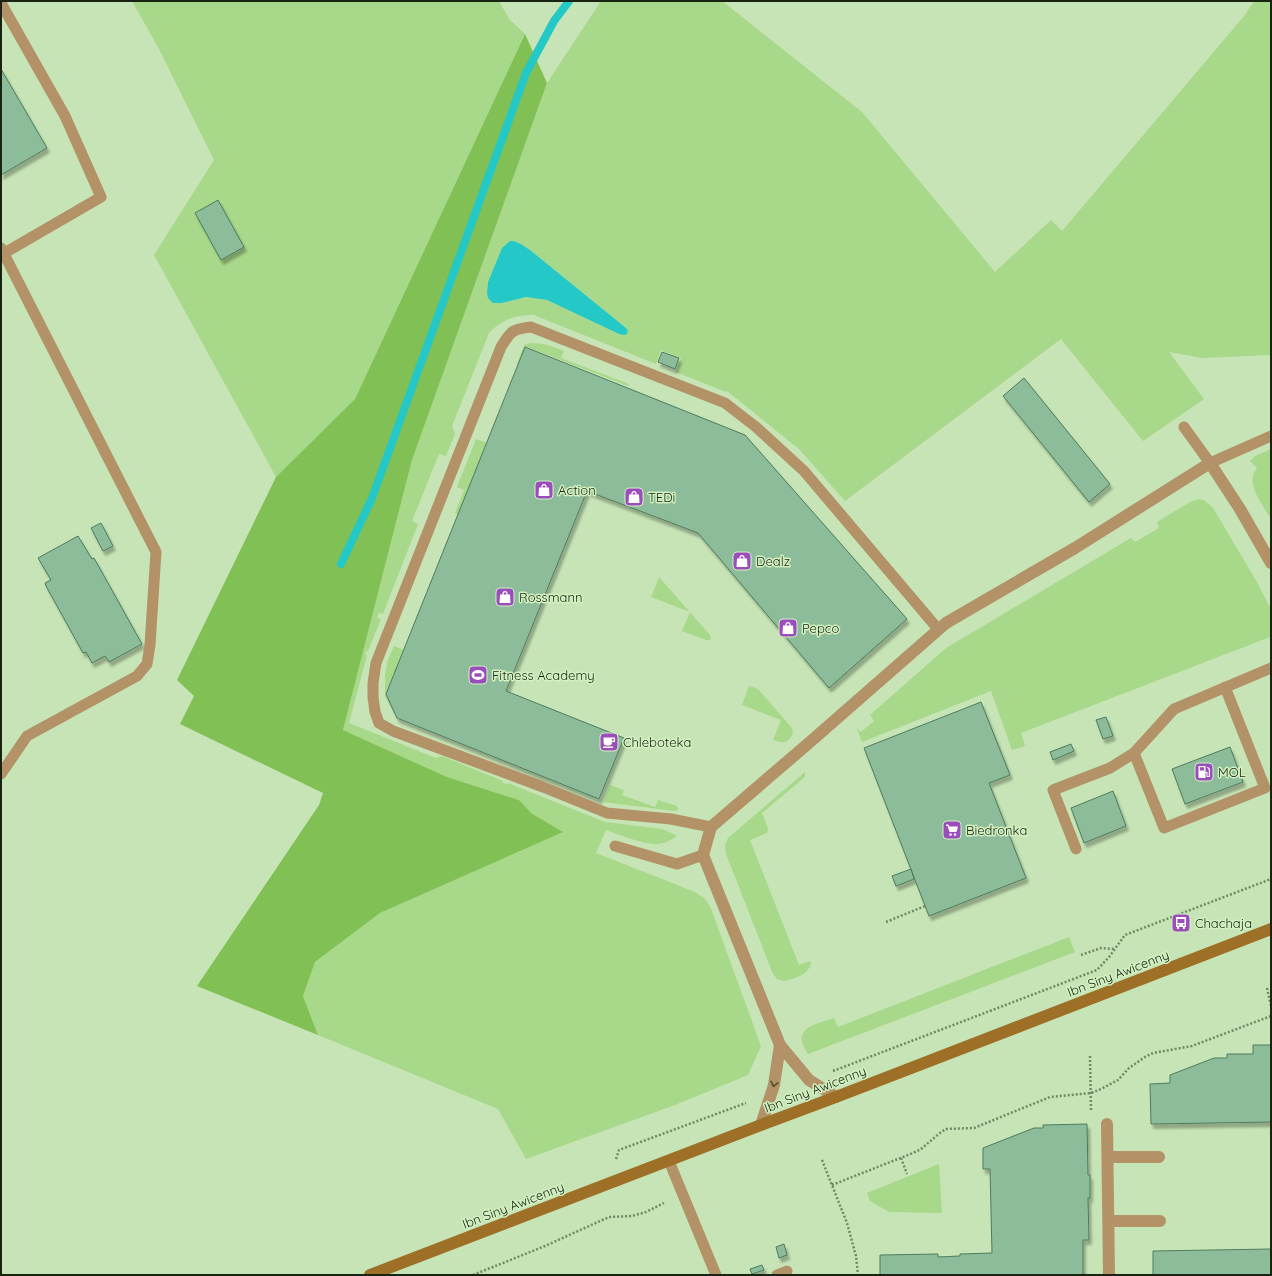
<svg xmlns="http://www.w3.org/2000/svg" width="1272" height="1276" font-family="Quicksand,sans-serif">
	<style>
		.green { fill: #a8d889; fill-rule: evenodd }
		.forest { fill: #81c054 }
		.water { fill: #24c8c6 }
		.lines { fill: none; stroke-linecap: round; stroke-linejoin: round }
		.stream { stroke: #24c8c6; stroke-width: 8 }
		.building { fill: #8cbc9a; stroke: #4e7c5d; filter: url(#shadow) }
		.path { stroke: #728766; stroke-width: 2.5; stroke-dasharray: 2 2; stroke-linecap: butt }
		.lane { stroke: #b39268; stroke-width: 11 }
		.street { stroke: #b39268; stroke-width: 12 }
		.secondary { stroke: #9e6f26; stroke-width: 12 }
		.oneway { stroke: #574f34 }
		.labels { text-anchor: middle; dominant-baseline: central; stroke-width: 3; stroke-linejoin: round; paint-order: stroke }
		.poi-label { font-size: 13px; fill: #192312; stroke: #d3f1c1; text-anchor: start }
		.street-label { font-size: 13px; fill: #192312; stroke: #d3f1c1 }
	</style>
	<defs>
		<filter id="shadow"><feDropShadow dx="2.5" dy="4.5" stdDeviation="1" flood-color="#0004"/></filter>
	</defs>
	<rect width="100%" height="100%" fill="#c6e4b5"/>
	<path class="green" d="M132 1H499L509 19 525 34 355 399 276 477 154 255 214 160 159 49Z
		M601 1H722L862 112 995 272 1051 220 1062 231 1245 15 1254 1H1271V355L1202 358 1169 352 1204 399 1143 441 1061 339 845 501 799 449 727 391 726 392 676 372 681 358 661 350 656 364 534 315C515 315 503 319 489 333L452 426 455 434 446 456 439 454 412 521 418 524 383 614 379 613 377 618 381 619 368 651 367 650 365 654 367 655 349 723 436 758 442 756 503 781V783L507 784 508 783 605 822 662 829 676 835V837C671 840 665 843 658 844 644 845 620 835 606 830L596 853 695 892 704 898 710 906 761 1046 748 1075 675 1105 526 1159 498 1109 318 1035 303 996 315 962 380 913 562 832 531 813 519 800 447 777 343 730 412 460 547 83ZM514 241 521 244 530 250 626 328 628 331 627 334H619L547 300 526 297 502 303 487 293 488 282 502 248Z
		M531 343C543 343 553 346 564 351L561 358 629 384 628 386 527 347 519 365 517 364 524 345Z
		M476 439 487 443 458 515 455 513 464 490 457 487Z
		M1271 449V519C1263 505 1244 483 1257 468L1250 461 1255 456Z
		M1199 499 1204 500 1213 508 1254 577 1271 609V631L1270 637 1021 733 1025 746 1012 750 991 691 862 742 857 729 861 732 874 721 870 715 946 648 1131 538 1135 542 1159 528 1157 522 1190 502Z
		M659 577 710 635 711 640H706L682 631 690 612 651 597Z
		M394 646 404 650 386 694 397 718 385 696V676L387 662Z
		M749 686 758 689 792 728C794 734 791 738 786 742H780L773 740 781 720 742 705Z
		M805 772V777L762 813 768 828 767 833 750 840 799 965 811 961C811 974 794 979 784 981L777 979 773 974 726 854 725 845 728 838Z
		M610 785 624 790 622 795 655 807 658 800 677 806 678 810 674 811 603 802Z
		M1069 937 1075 952 808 1054C806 1050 803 1046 802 1042 798 1026 823 1022 834 1018L838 1027Z
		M939 1164 942 1213 889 1212 870 1201 867 1193Z"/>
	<path class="forest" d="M525 34 547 83 412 460 343 730 447 777 519 800 531 813 563 832 380 913 315 962 303 996 318 1035 197 986 319 805 323 793 180 724 194 696 177 680 276 477 355 399Z"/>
	<path class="water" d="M510 241H514L521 244 530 250 626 328 628 331 627 334 624 335 619 334 547 300 526 297 502 303H493L488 298 487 293 488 282 502 248Z"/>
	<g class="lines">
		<path class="stream" d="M341 564 372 498 526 73 554 21 569 1"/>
	</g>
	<path class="building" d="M1 69 47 148 1 175Z
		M218 200 244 247 221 260 195 213Z
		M525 347 745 435 907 619 829 688 698 533 587 491 506 691 624 738 599 799 397 718 386 694Z
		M662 352 679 358 675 369 658 362Z
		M1024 378 1110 484 1089 502 1003 396Z
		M101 523 113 546 103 551 91 528Z
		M78 536 92 559 94 558 142 644 109 662 105 656 92 663 86 652 83 653 46 586 45 583 51 580 38 558Z
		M981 702 1010 775 989 783 1026 878 929 916 864 748Z
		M1106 717 1113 736 1103 739 1096 720Z
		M1071 744 1074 751 1053 760 1050 752Z
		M1230 747 1243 782 1185 804 1172 769Z
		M1113 791 1126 826 1084 843 1071 808Z
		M911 869 914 879 896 886 892 876Z
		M1253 1045H1271V1122L1151 1124 1150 1084 1170 1083V1075L1214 1058H1227V1054H1253Z
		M1087 1124 1088 1175H1090V1198H1088L1089 1240H1083V1274L1089 1275H880V1255L938 1254V1257L960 1256V1254L992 1253 990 1169H983V1148L1034 1128H1043V1125Z
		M784 1244 787 1255 779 1258 776 1247Z
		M1271 1249V1275H1153V1251Z
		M762 1265 764 1270 752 1274 750 1269Z"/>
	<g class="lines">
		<path class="path" d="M886 922 925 906
			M1081 955 1101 948 1114 949
			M1267 988 1271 1006
			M1090 1056 1091 1110
			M833 1071 1097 970 1109 957 1125 935 1271 879
			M901 1158 907 1174
			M616 1159 619 1150 746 1103
			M822 1160 847 1223 856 1256 858 1275
			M832 1185 913 1153 921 1149 940 1133 946 1129 974 1128 1050 1097 1091 1093 1101 1089 1118 1080 1129 1068 1145 1057 1153 1053 1192 1046 1271 1016
			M473 1275 545 1246 609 1217 632 1216 646 1212 664 1203"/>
		<path class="lane" d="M1 3 65 116 101 197 1 255
			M1 248 156 552 150 645 147 664 137 676 27 736 1 774
			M1184 427 1210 463 1271 436
			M1225 687 1265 788 1164 828 1134 753 1174 709 1271 668
			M711 827 671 819 607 813 543 787 393 731 379 723 375 712 373 697V683L376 663 501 347C511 331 512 329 531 327L725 403 756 427 804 471 938 629
			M615 846 677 864 703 855
			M1076 849 1053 790 1110 768 1134 753
			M669 1161 716 1275
			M777 1275 787 1271"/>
		<path class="street" d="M836 1097 809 1080 780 1045 703 855 711 827 810 742 946 623 1075 548 1210 463 1240 509 1271 563
			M1107 1124 1109 1275
			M761 1125 774 1085 780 1045
			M1108 1157H1159
			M1109 1221H1160"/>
		<path class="secondary" d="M370 1275 761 1125 836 1097 1271 929"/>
	</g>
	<defs><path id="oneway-chevron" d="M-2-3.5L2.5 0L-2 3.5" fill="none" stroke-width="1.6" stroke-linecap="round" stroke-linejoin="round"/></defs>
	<use class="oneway" href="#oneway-chevron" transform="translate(774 1084) rotate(102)"/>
	<defs>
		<g id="shop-square" transform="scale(1)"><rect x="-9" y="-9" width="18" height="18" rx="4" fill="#9b4dbe" stroke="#d3f1c1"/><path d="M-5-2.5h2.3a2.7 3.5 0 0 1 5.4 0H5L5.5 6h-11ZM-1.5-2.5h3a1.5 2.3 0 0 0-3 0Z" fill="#fff"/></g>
		<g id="stadium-square" transform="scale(1)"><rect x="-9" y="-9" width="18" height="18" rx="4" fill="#9b4dbe" stroke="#d3f1c1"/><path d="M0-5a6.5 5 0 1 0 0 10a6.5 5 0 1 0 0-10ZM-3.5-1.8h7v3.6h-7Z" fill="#fff"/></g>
		<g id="cafe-square" transform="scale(1)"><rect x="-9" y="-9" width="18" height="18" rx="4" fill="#9b4dbe" stroke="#d3f1c1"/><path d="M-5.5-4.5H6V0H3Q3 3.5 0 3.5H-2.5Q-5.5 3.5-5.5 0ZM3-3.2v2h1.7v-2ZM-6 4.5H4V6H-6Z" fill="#fff"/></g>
		<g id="fuel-square" transform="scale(1)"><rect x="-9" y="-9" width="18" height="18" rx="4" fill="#9b4dbe" stroke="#d3f1c1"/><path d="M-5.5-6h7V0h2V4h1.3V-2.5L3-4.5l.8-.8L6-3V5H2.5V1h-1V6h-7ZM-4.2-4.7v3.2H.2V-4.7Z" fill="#fff"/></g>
		<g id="supermarket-square" transform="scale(1)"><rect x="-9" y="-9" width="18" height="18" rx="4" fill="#9b4dbe" stroke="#d3f1c1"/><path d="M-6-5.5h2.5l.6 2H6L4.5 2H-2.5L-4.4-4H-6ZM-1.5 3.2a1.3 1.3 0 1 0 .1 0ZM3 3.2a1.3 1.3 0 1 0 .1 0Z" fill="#fff"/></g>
		<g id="bus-square" transform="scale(1)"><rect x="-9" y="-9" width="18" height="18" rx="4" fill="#9b4dbe" stroke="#d3f1c1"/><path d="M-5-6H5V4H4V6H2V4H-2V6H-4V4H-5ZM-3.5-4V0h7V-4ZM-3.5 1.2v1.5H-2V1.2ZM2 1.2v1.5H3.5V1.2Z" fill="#fff"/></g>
	</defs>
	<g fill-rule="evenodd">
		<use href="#shop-square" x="544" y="490"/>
		<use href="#shop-square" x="634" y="497"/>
		<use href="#shop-square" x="742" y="561"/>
		<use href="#shop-square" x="505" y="597"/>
		<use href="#shop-square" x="788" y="628"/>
		<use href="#stadium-square" x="478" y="675"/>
		<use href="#cafe-square" x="609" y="742"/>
		<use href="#fuel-square" x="1204" y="772"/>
		<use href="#supermarket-square" x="952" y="830"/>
		<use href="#bus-square" x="1181" y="923"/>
	</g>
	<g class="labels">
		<g class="poi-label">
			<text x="558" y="490">Action</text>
			<text x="648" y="497">TEDi</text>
			<text x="756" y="561">Dealz</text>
			<text x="519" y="597">Rossmann</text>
			<text x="802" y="628">Pepco</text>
			<text x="492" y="675">Fitness Academy</text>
			<text x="623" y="742">Chleboteka</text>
			<text x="1218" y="772">MOL</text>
			<text x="966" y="830">Biedronka</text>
			<text x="1195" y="923">Chachaja</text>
		</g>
		<g class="street-label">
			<text transform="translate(1118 973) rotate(-21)">Ibn Siny Awicenny</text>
			<text transform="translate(815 1089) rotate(-21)">Ibn Siny Awicenny</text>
			<text transform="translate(513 1205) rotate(-21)">Ibn Siny Awicenny</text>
		</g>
	</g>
	<rect width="1272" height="1276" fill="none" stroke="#192312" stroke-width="4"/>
</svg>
